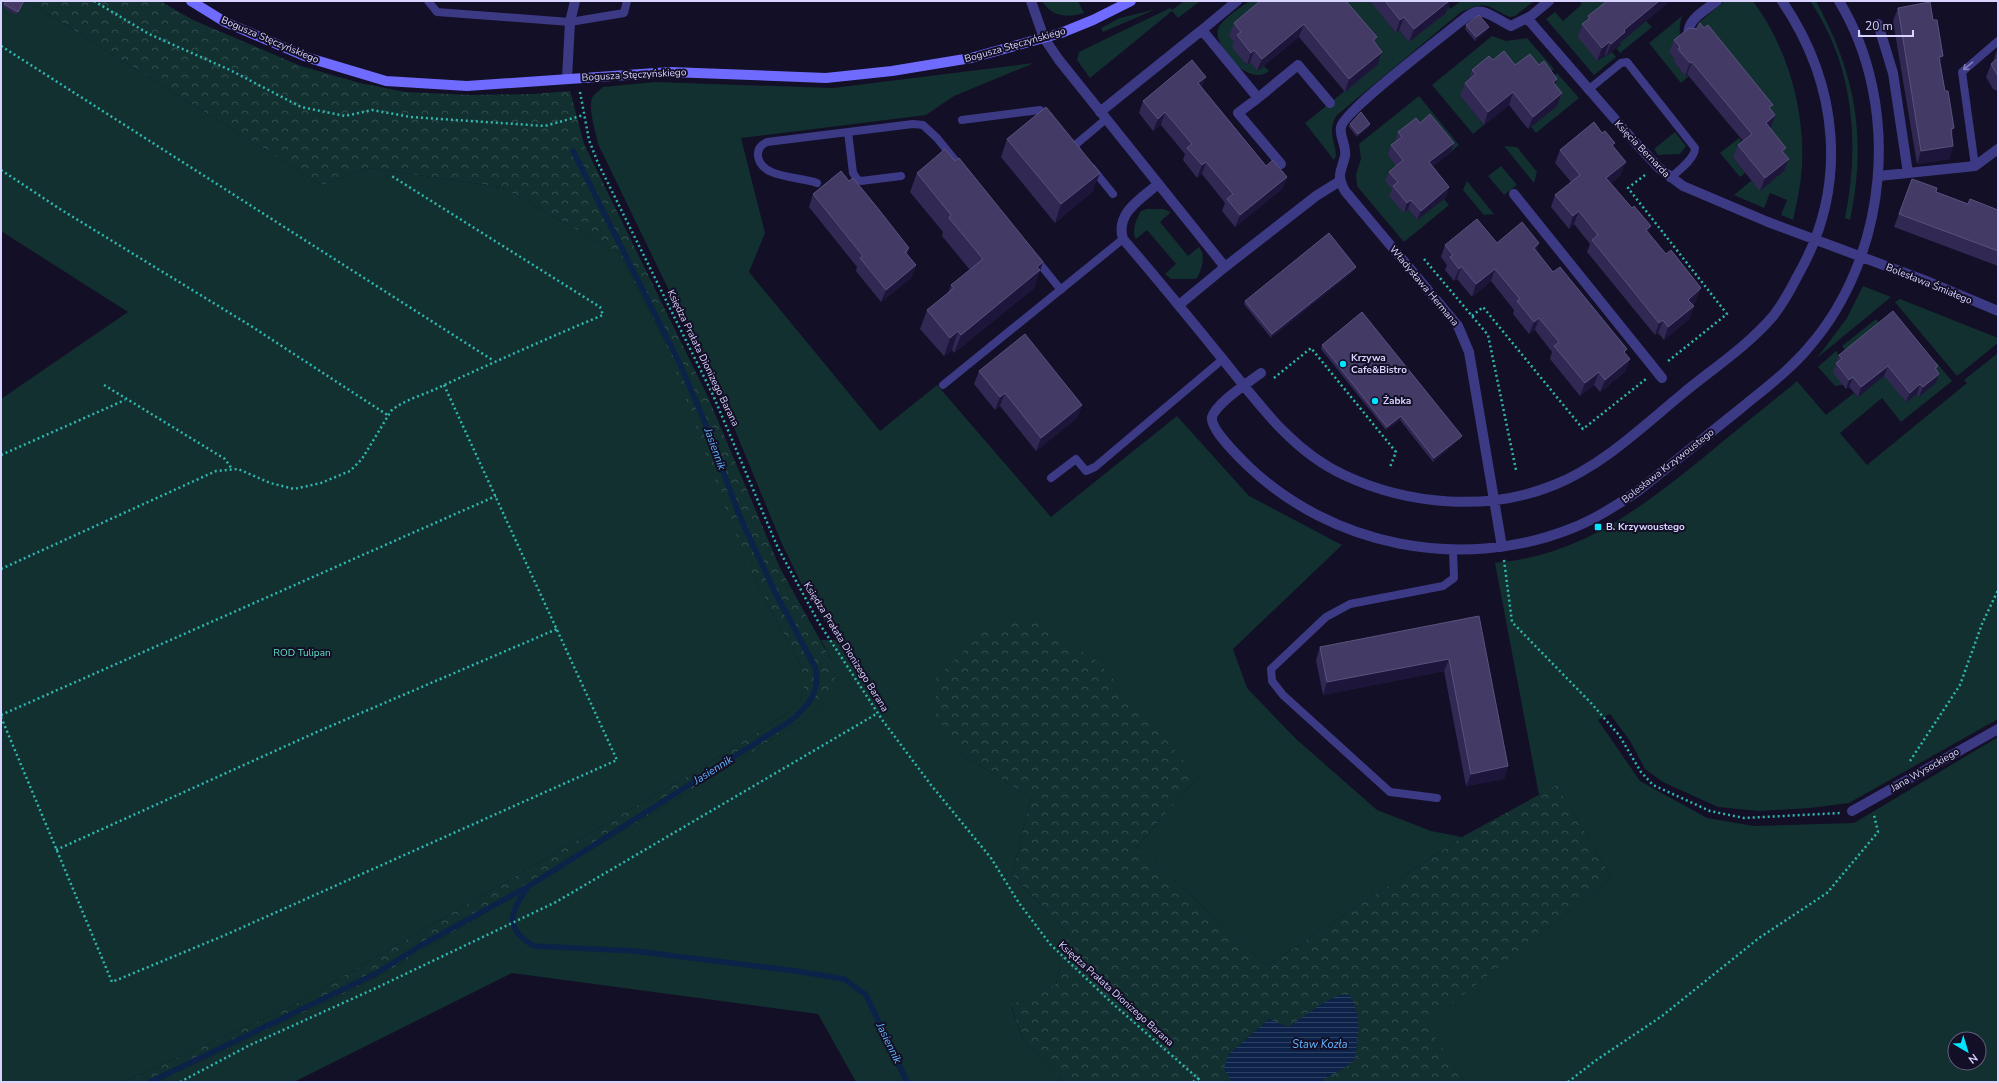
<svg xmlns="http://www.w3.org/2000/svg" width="1999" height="1083" font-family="'Nunito Sans',sans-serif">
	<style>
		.green { fill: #12302f; fill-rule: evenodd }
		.forest { fill: url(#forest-crowns) }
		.water { fill: url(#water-rules) }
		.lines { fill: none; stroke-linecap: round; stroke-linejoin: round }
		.stream { stroke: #0c2248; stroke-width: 5.5 }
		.path { stroke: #2fb8b0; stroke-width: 2.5; stroke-dasharray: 2 3; stroke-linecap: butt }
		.lane { stroke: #3d3a85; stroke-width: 8 }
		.street { stroke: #3d3a85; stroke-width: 10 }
		.secondary { stroke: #6f6bff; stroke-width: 10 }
		.wall { fill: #312854 }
		.shaded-wall { fill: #1d163a }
		.building { fill: #433a66; stroke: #5a527e }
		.oneway { stroke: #837fbc }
		.poi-dot { fill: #00e5ff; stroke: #130f26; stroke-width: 1.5 }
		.labels { text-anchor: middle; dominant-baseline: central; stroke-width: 4; stroke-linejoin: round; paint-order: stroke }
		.street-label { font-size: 10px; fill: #d9d4ff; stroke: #130f26 }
		.poi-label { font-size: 10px; font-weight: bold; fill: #d9d4ff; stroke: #130f26; text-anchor: start }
		.park-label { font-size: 10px; fill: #5fe0c0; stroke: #130f26 }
		.water-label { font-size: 11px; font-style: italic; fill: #62b6ff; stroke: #130f26 }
	</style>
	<defs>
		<pattern id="forest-crowns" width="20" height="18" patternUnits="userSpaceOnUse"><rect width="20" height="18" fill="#12302f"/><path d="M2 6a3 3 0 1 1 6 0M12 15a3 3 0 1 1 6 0" fill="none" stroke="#344d4e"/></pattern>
		<pattern id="water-rules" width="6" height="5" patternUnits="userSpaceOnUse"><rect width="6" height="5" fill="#0c2248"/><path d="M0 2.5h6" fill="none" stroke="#2f4163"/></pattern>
	</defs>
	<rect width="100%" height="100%" fill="#130f26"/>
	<path class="green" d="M1 1H27L322 185 369 168 501 187 619 253 665 342 754 578 800 664 804 677V690L800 702 785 715 691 774 294 1005 124 1082H1V399L128 312 1 231Z
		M1042 1H1078L1084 13C1067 18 1052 17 1042 1Z
		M1184 1H1200L1178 18 1172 11 1090 78 1077 60 1079 52 1170 8 1172 10Z
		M1249 1H1271L1236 45 1246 65 1250 62 1257 71 1264 66 1269 71C1249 89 1207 41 1220 25 1227 16 1240 8 1249 1Z
		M1326 1H1371L1396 33 1399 30 1409 42 1444 1 1450 9 1461 1H1534L1515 16 1510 17C1486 6 1489 0 1461 12L1336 116C1325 136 1341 150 1334 160L1305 123 1378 64Z
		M1579 1H1618L1597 61 1612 52 1616 57 1594 75 1546 19 1555 12 1563 21 1582 4Z
		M1725 1H1753C1787 47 1805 108 1802 166 1801 184 1797 202 1793 220L1781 215 1787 200 1770 193 1764 208 1734 195 1752 180 1784 171 1693 33 1698 23Z
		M1810 1H1815L1817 3C1856 75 1867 139 1850 220L1845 218C1860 144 1854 65 1810 1Z
		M1156 9 1103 32 1101 28 1120 18Z
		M1682 16C1676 32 1685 49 1674 62L1685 76 1687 75 1689 76 1681 83 1649 43Z
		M1646 21 1652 27 1620 53 1616 48 1621 45 1619 43Z
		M1492 36 1506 41 1527 38 1554 69 1542 78 1460 96 1484 125 1473 134 1432 85Z
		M1034 63 954 96 926 115 741 138 765 233 749 272 880 431 937 385 1051 517 1177 416 1249 496 1342 545 1233 649 1247 688 1295 738 1377 810 1431 831 1462 837 1267 966 1137 846 1198 777 959 752 1031 798 1012 875 1068 933 1056 984 1011 1006 1023 1040 1064 1082H856L818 1014 512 973 294 1082H157L356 988 395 967 683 795 802 721 827 700 834 665 821 640H836L803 587 782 544 725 406 599 146C596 135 588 108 592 98 594 94 600 90 603 87L655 82 833 88Z
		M1557 73 1579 98 1536 133 1531 127 1557 106 1546 82Z
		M1419 96 1459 145 1451 152 1399 146 1388 155 1395 164 1397 163 1394 192 1417 220 1444 199 1449 205 1404 242 1357 186 1356 174 1361 159 1359 144Z
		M1675 132 1686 146 1680 154 1658 155 1654 149Z
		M1739 138 1747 147 1733 158 1745 173 1740 177 1720 153Z
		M1504 146 1517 147 1537 172 1534 183Z
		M1501 166 1517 185 1504 195 1488 176Z
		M1467 181 1494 214 1484 215 1463 190Z
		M1147 209H1163L1171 212 1160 222 1188 256 1199 247C1206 255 1202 269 1197 278L1193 279H1171L1165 274 1176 264 1147 230 1136 239C1131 231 1137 218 1141 211Z
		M1863 286 1891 297 1817 358 1847 318Z
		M1900 299 1998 338V343L1957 376 1895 302Z
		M1876 319 1882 327 1848 354 1842 346Z
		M1836 351 1842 359V385L1835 386 1818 367Z
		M1998 353V719L1849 803 1810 808 1759 811 1718 807 1663 782 1645 769 1630 741 1610 714 1598 720 1640 781 1707 818 1754 826 1854 823 1998 737V1082H1465L1425 1024 1612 878 1557 785 1539 795 1495 563C1581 555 1638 510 1703 458 1734 432 1766 407 1797 381L1826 415 1854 393 1858 397 1867 390 1880 369 1906 402 1917 394 1929 367 1935 361 1952 381 1901 422 1882 398 1840 433 1867 465 1967 383 1964 380ZM1955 1039H1979V1063H1955Z"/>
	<path class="forest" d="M27 1H160L193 20 301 66 360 83 405 92 471 95 533 94 570 91 584 144 708 397 780 568 834 665 835 684 827 700 802 721 683 795 395 967 356 988 157 1082H124L294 1005 691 774 785 715 800 702 804 690V678L800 664 754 578 727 512 665 342 619 253 501 187 369 168 322 185Z
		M1033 617 1099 663 1198 777 1137 846 1267 966 1462 837 1557 785 1612 878 1426 1024 1465 1082H1064L1023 1040 1011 1005 1056 984 1068 933 1012 875 1031 798 959 752 935 713 936 678 985 631Z"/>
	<path class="water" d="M1339 995H1350C1363 1023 1358 1030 1355 1059L1346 1067 1324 1079 1323 1082H1231L1224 1068 1228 1055 1269 1019 1288 1027 1323 1003Z"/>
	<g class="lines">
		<path class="stream" d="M573 151 679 362 704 420 740 517 775 592 815 667C822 692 807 707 789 722L529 886C510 911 503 928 534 946L634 951 796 971 844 979 866 995 907 1082
			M150 1082 375 974 420 946 527 887"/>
		<path class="path" d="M94 1 149 34 230 70 301 107 345 116 372 110 411 117 545 126 584 115
			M1 46 494 361
			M580 92 589 140 598 163 713 395 778 548 819 623 883 721 931 785 991 858 1019 903 1050 944 1112 1003 1202 1082
			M1 170 60 209 251 326 389 416
			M1645 175 1628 188 1727 314 1667 362
			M1424 259 1488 335 1516 470
			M1472 316 1483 307 1583 429 1646 379
			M1274 378 1311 348 1396 452 1390 467
			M104 385 225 459 232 469
			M1 455 125 400
			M1504 560 1512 622 1591 703 1619 735 1641 772 1653 785 1710 811 1744 818 1840 813
			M1 569 216 471 238 469 270 483 294 489 321 483 350 471 362 459 391 411C405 399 424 395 440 387 494 362 548 338 603 315L600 307 390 175
			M1 715 496 496
			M1 717 112 982 223 936 617 760 444 385
			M1910 761 1960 685 1982 624 1998 590
			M56 850 319 731 557 629
			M180 1082 250 1045 374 989 556 902 878 713
			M1193 1082 1199 1078
			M1568 1082 1595 1061 1662 1016 1759 938 1827 893 1878 832 1874 815"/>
		<path class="lane" d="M428 1 437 12 570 22 624 13 627 1
			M1588 90 1621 63 1627 62 1695 148C1695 159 1678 171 1670 178
			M962 120 1040 110 1049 116
			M848 132 853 173 857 179 861 181 901 176
			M1078 152 1074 146 1106 119
			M1975 166 1962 72 1998 41
			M1092 168 1113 194
			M817 183C799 176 761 179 758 156 757 149 761 145 767 142L913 124 923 125 937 138 963 170
			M1035 258 1061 290
			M943 385 1123 239
			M1051 478 1076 459 1086 471 1095 467 1223 359
			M1437 798 1390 792 1283 695 1272 681 1271 669 1326 617 1350 604 1443 586 1454 578 1453 550"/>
		<path class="street" d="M1031 1 1044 38 1059 60 1225 267 1179 305
			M1237 1 1202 30 1258 98 1298 65 1330 103
			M1527 18 1633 140 1659 168 1683 186 1768 222 1929 282 1998 311
			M1878 24 1893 73 1908 173
			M1689 36C1685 20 1706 10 1717 1
			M567 78 570 22 575 1
			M1258 98 1238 113 1281 164
			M1100 112 1202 30
			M1879 176 1975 166 1998 149
			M1158 184C1141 199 1115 213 1123 239 1155 276 1186 314 1216 351 1254 397 1289 450 1344 475 1408 505 1488 512 1554 485 1602 466 1642 427 1681 395 1712 369 1748 346 1774 315 1783 303 1791 289 1798 275 1849 186 1839 85 1782 1
			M1514 194 1662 378
			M1225 267 1316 196 1340 181
			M1261 373C1249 382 1216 403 1212 417 1210 429 1238 456 1247 465 1331 546 1461 572 1570 529 1594 520 1617 505 1638 491 1672 464 1706 436 1740 409 1764 389 1789 371 1809 347 1889 255 1902 105 1839 1
			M1502 547 1469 352 1458 326 1345 191C1336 174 1341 173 1345 156 1347 146 1339 137 1341 127 1344 111 1442 37 1460 22 1464 19 1471 13 1476 12 1486 9 1501 22 1511 26L1531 16 1549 1
			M1852 811 1998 729"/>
		<path class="secondary" d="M191 1 225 22 309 58 386 81 467 86 670 72 826 78 892 71 971 58 1061 33 1093 20 1131 1"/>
	</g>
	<path class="wall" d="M1260 1 1377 37 1375 42 1382 52 1378 64 1345 92 1299 37 1257 71 1250 62 1247 65 1232 48 1234 42 1229 36 1234 23Z
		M1370 1H1450L1446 13 1409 42 1399 30 1396 33Z
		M1670 1 1622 41 1620 44 1606 56 1605 55 1597 61 1578 37 1582 24 1587 20 1588 16Z
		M24 3 16 15 3 7 4 4Z
		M1898 8 1933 20 1943 56 1940 63 1945 91 1954 128 1952 135 1953 146 1949 159 1917 164 1893 21Z
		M1466 25 1487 30 1475 41 1465 29Z
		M1674 40 1771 110 1775 115 1770 128 1784 153 1789 159 1784 171 1760 191 1733 158 1738 145 1743 141 1687 74 1685 76 1674 62 1675 59 1669 52Z
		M1997 50H1998V91L1993 89 1986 77 1991 64 1993 62Z
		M1493 60 1515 65H1539L1557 79 1555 85 1562 93 1557 106 1528 129 1509 105 1484 125 1460 96 1465 83 1469 80 1472 70Z
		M1202 88 1266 166 1287 177 1282 189 1235 227 1222 211 1225 203 1202 174 1197 178 1183 160 1185 154 1161 125 1153 131 1139 113 1143 101Z
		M1420 123 1454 143 1451 152 1433 166 1449 187 1446 197 1417 220 1408 209 1404 213 1389 196 1392 189 1385 181 1389 172 1396 166 1388 155 1391 145 1395 142 1398 132Z
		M1350 124H1370L1369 127 1357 137 1349 127Z
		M1602 133 1613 147 1621 175 1611 183 1632 208 1651 226 1648 232 1696 301 1692 305 1694 306 1689 319 1664 340 1658 333 1655 335 1587 252 1590 244 1574 224 1569 229 1551 207 1555 195 1571 182 1555 163 1560 150Z
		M1007 139 1093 191 1055 223 1001 157Z
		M955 161 1043 262 1034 288 954 353 952 350 944 356 920 329 927 310 948 293 951 285 970 270 942 236 943 232 910 192 917 173Z
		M1912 179 1936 192 1968 204 1998 210V266L1894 227Z
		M849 181 909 248 907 254 916 265 911 278 881 302 856 271 857 267 809 207 813 194Z
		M1497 243H1539L1536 251 1553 272 1630 359 1625 372 1600 392 1594 385 1580 396 1550 359 1552 352 1535 330 1529 334 1513 314 1514 310 1491 281 1472 297 1457 279 1454 281 1445 270 1447 265 1441 257 1445 245Z
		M1355 270 1271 338 1244 304 1245 301Z
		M1322 345 1460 439 1433 462 1400 420 1386 430 1321 349Z
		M1839 355 1938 366 1937 370 1936 383 1919 397 1917 394 1906 402 1884 376 1858 397 1849 387 1846 389 1833 373Z
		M979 371 1082 405 1077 418 1036 451 1000 406 995 410 974 384Z
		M1479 616 1508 766 1504 779 1466 786 1444 671 1323 695 1316 660 1320 647Z"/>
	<path class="shaded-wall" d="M24 1V3L16 15 18 12Z
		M1449 1H1450L1446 13 1409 42 1414 29Z
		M1659 1H1670L1622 41 1620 44 1606 56 1611 44 1624 30Z
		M1404 17 1399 30 1396 33 1400 20Z
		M1304 24 1299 37 1257 71 1262 59Z
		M1489 27 1487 30 1475 41 1476 37Z
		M1609 42 1605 55 1597 61 1602 48Z
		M1254 50 1250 62 1247 65 1251 53Z
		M1382 52 1378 64 1345 92 1349 79Z
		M1943 56 1938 69 1939 57Z
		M1692 62 1687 74 1685 76 1690 63Z
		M1206 77 1201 90 1198 83Z
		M1557 79 1553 91V82Z
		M1513 92 1509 105 1484 125 1488 112Z
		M1562 93 1557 106 1528 129 1533 117Z
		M1165 112 1161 125 1153 131 1158 119Z
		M1775 115 1771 128 1761 136 1766 123Z
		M1370 124 1369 127 1357 137 1358 134Z
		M1954 128 1950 141 1951 129Z
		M1454 143 1451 152 1426 172 1429 162Z
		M1953 146 1949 159 1917 164 1921 151Z
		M1789 159 1784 171 1760 191 1765 178Z
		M1206 162 1202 174 1197 178 1202 165Z
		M1626 162 1621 175 1602 191 1606 178Z
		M1100 173 1093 191 1055 223 1061 204Z
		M1287 177 1282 189 1235 227 1240 215Z
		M1449 187 1446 197 1417 220 1421 211Z
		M1411 200 1408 209 1404 213 1407 203Z
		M1579 211 1574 224 1569 229 1573 216Z
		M1651 226 1646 238V230Z
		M1539 243 1535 256 1534 248Z
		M1043 262 1034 288 954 353 961 335Z
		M916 265 911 278 881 302 886 290Z
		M1461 266 1457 279 1454 281 1459 269Z
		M1356 267 1355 270 1271 338 1272 334Z
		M1495 269 1491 281 1472 297 1476 284Z
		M1701 288 1696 301 1683 312 1688 300Z
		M1694 306 1689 319 1664 340 1668 327Z
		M1539 318 1535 330 1529 334 1534 322Z
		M1663 320 1658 333 1655 335 1659 323Z
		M958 331 952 350 944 356 950 338Z
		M1630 359 1625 372 1600 392 1605 380Z
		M1888 366 1884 376 1858 397 1861 387Z
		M1599 372 1594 385 1580 396 1585 383Z
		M1939 374 1936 383 1919 397 1923 387Z
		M1853 377 1849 387 1846 389 1849 380Z
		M1920 384 1917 394 1906 402 1910 393Z
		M1005 393 1000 406 995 410 1000 397Z
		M1082 405 1077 418 1036 451 1041 438Z
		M1401 416 1400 420 1386 430 1387 427Z
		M1462 436 1460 439 1433 462 1434 458Z
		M1449 659 1444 671 1323 695 1327 682Z
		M1508 766 1504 779 1466 786 1471 774Z"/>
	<path class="building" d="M6 1H24L18 12 4 4Z
		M1260 1H1346L1377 37 1373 40 1382 52 1349 79 1304 24 1262 59 1254 50 1251 53 1237 35 1241 32 1234 23Z
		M1385 1H1449L1414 29 1404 17 1400 20Z
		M1607 1H1659L1624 30 1625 32 1611 44 1609 42 1602 48 1582 24 1590 18 1588 16Z
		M1930 2 1933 20H1937L1943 56 1939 57 1945 91H1948L1954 128 1951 129 1953 146 1921 151 1898 8Z
		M1479 15 1489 27 1476 37 1466 25Z
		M1700 23 1704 28 1708 25 1773 105 1769 107 1775 115 1766 123 1786 148 1782 151 1789 159 1765 178 1738 145 1752 134 1692 62 1690 63 1678 49 1680 47 1674 40 1689 28 1697 29Z
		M1504 51 1515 65 1530 54 1539 65 1544 61 1557 79 1553 82 1562 93 1533 117 1513 92 1488 112 1465 83 1476 74 1472 70 1489 56 1493 60Z
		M1998 58V76L1991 64Z
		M1192 60 1206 77 1198 83 1266 166 1273 160 1287 177 1240 215 1227 199 1233 194 1206 162 1202 165 1187 148 1192 144 1165 112 1158 119 1143 101Z
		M1046 107 1100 173 1061 204 1007 139Z
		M1361 112 1370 124 1358 134 1350 124Z
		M1430 114 1454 143 1429 162 1449 187 1421 211 1411 200 1407 203 1393 186 1398 182 1389 172 1403 160 1391 145 1402 137 1398 132 1416 118 1420 123Z
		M1594 122 1602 133 1605 131 1615 143 1612 145 1626 162 1606 178 1632 208 1634 206 1651 226 1646 230 1666 254 1671 250 1701 288 1688 300 1694 306 1668 327 1663 320 1659 323 1592 240 1598 235 1579 211 1573 216 1555 195 1580 175 1560 150Z
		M945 149 955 161 959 158 1043 262 1037 267 1040 270 961 335 958 331 950 338 927 310 954 288 951 285 983 259 949 218 951 215 917 173Z
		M841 171 849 181 853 178 876 206 909 248 905 252 916 265 886 290 860 258 863 256 813 194Z
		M1912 179 1937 188 1936 192 1968 204 1970 199 1998 210V251L1899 214Z
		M1477 219 1497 243 1522 222 1539 243 1534 248 1553 272 1560 267 1627 349 1624 352 1630 359 1605 380 1599 372 1585 383 1554 346 1559 342 1539 318 1534 322 1517 301 1520 299 1495 269 1476 284 1461 266 1459 269 1450 257 1453 255 1445 245Z
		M1329 233 1356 267 1272 334 1245 301Z
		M1893 311 1938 366 1935 368 1939 374 1923 387 1920 384 1910 393 1888 366 1861 387 1853 377 1849 380 1836 363 1842 359 1839 355Z
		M1362 312 1462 436 1434 458 1401 416 1387 427 1322 345Z
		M1025 334 1082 405 1041 438 1005 393 1000 397 979 371Z
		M1479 616 1508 766 1471 774 1449 659 1327 682 1320 647Z"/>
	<defs><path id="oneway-shaft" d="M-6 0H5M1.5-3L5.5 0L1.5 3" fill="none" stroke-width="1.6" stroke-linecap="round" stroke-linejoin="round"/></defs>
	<use class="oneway" href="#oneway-shaft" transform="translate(1968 66) rotate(140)"/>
	<g class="poi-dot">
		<circle cx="1343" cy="364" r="4"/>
		<circle cx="1375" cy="401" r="4"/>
		<rect x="1594" y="523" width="8" height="8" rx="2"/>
	</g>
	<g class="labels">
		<g class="street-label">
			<text transform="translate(270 40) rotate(23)">Bogusza Stęczyńskiego</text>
			<text transform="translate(1015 45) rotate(-16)">Bogusza Stęczyńskiego</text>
			<text transform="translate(634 75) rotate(-3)">Bogusza Stęczyńskiego</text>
			<text transform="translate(1642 149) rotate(46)">Księcia Bernarda</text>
			<text transform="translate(1929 284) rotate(22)">Bolesława Śmiałego</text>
			<text transform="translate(1424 286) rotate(50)">Władysława Hermana</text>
			<text transform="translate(703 358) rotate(64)">Księdza Prałata Dionizego Barana</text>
			<text transform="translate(1668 466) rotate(-38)">Bolesława Krzywoustego</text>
			<text transform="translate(846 647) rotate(58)">Księdza Prałata Dionizego Barana</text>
			<text transform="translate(1925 770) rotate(-30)">Jana Wysockiego</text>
			<text transform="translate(1116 994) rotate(42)">Księdza Prałata Dionizego Barana</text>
		</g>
		<g class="poi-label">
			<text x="1351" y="358">Krzywa<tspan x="1351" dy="12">Cafe&amp;Bistro</tspan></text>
			<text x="1383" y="401">Żabka</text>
			<text x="1606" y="527">B. Krzywoustego</text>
		</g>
		<g class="park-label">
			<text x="302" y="653">ROD Tulipan</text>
		</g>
		<g class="water-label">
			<text transform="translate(715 449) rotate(70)">Jasiennik</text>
			<text transform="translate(713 770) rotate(-32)">Jasiennik</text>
			<text transform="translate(889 1043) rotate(64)">Jasiennik</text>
			<text x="1320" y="1044">Staw Kozła</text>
		</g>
	</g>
	<rect width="1999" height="1083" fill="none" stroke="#d9d4ff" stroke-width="4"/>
	<g transform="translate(1967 1051) rotate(142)"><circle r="19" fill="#130f26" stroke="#625e7d"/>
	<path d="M0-3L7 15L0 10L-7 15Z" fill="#00e5ff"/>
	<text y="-6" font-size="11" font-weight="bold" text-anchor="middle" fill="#d9d4ff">N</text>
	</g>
	<path d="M1859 30v6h54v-6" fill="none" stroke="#d9d4ff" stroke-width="2"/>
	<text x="1865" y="30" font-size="12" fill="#d9d4ff" stroke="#130f26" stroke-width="3" paint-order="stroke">20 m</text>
</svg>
